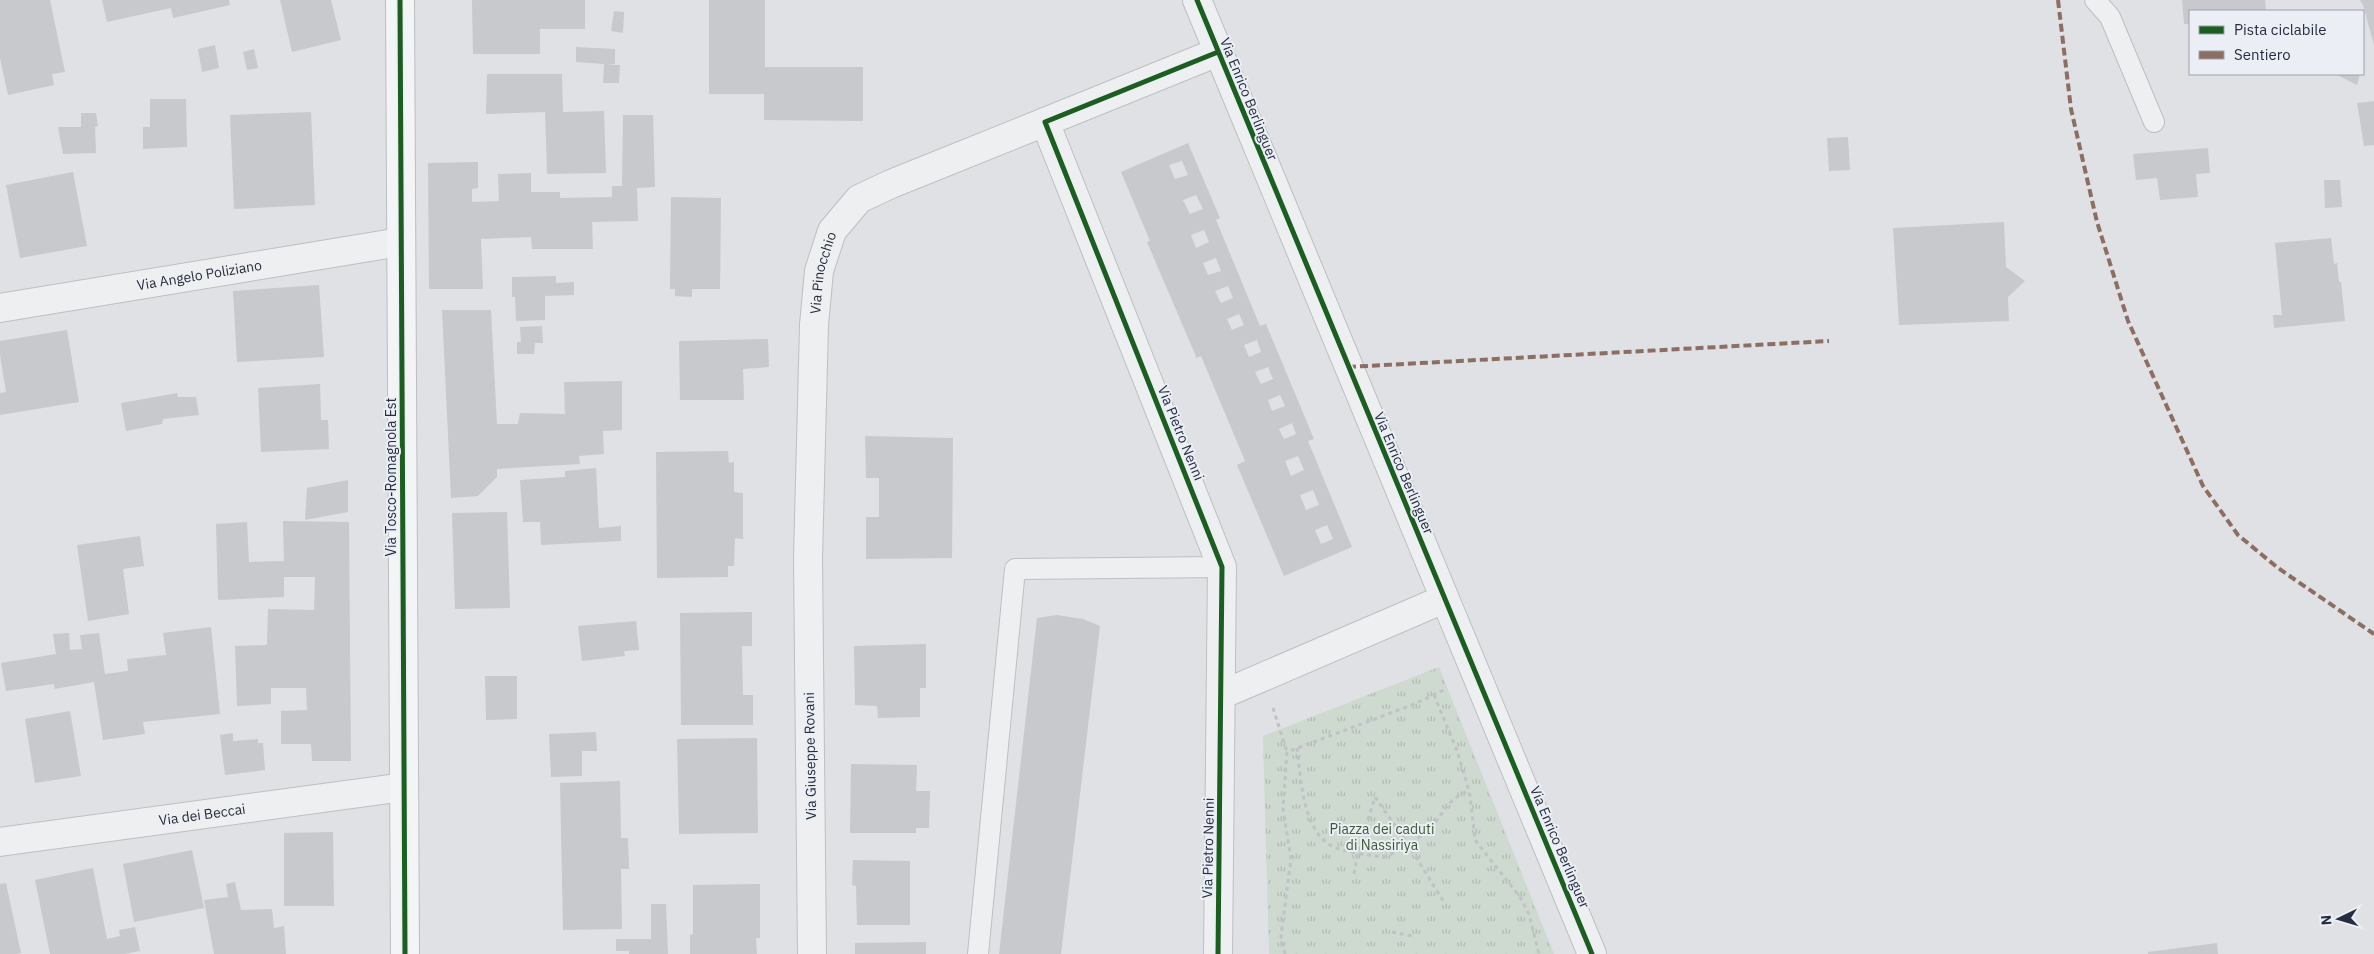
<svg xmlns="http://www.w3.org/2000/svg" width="2374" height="954" font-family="'IBM Plex Sans',sans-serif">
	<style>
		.park { fill: url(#park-tufts) }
		.building { fill: #c7c9cc; fill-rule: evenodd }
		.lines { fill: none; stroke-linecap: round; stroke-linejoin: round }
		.service-casing { stroke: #bdbfc2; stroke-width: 22 }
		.minor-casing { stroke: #bdbfc2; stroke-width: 30 }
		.primary-casing { stroke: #bbbec2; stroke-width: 30 }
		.path { stroke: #c1c2c7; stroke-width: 3; stroke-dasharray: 4 4; stroke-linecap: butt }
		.service { stroke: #eeeff1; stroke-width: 20 }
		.minor { stroke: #eeeff1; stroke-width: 28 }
		.primary { stroke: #f3f4f5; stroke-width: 28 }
		.quiet { stroke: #8d6e63; stroke-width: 4; stroke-dasharray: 8 4; stroke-linecap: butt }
		.cycleway-casing { stroke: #ebeff5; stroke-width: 8 }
		.cycleway { stroke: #1b5e20; stroke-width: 5 }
		.labels { text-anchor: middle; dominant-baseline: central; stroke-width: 4; stroke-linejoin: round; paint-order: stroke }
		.street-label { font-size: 14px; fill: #252d3e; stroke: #ebeff5 }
		.park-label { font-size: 14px; fill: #385a32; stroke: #ebeff5 }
	</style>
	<defs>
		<pattern id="park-tufts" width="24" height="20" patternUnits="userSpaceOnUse" patternTransform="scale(1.25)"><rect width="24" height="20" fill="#ced9cf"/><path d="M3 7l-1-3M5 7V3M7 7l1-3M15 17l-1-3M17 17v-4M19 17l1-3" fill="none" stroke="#b1bbb3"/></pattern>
	</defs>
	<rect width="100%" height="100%" fill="#dfe1e4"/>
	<path class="park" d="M1439 667 1554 954H1269L1263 736Z"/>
	<path class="building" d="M0 0H50L65 72 52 74 54 85 8 95 0 58Z
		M102 0H229L230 5 173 18 171 8 107 22Z
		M280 0H331L341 40 292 52Z
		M472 0H585V29H540V54H473Z
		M709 0H765V67H863V121L764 120V94H709Z
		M2182 0H2265L2266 11H2190V24H2184Z
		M2360 0H2374V45L2363 5Z
		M614 11 624 12 623 33 611 31Z
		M215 45 219 68 202 72 198 49Z
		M576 47 615 49V64L607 65H620L619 83H603L604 64 576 62Z
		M254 49 258 68 247 70 243 52Z
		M487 74H562L563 112 604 111 606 173 547 174 545 112 486 114Z
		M2335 74H2360L2357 85Z
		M150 99H186L187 147 143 149V127H150Z
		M2374 101V145L2364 146 2357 103Z
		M311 112 315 205 234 209 230 115Z
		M81 113H96L98 126 95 127 96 153 63 154 58 127H81Z
		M623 115H653L655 187 637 188 638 221 592 222 593 249H532L531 237 481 239 483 289H429L428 163 478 162V188L472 189V202L499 201 498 174 531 173V192H560V198L612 197V186H622Z
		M1848 137 1850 170 1829 171 1827 138Z
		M1188 143 1220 218 1216 220 1260 326 1266 324 1314 439 1308 441 1352 547 1284 576 1237 465 1245 461 1201 356 1196 358 1195 354 1147 242 1150 241 1121 172ZM1182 161 1188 175 1175 179 1169 165ZM1196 195 1203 209 1190 214 1183 200ZM1204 230 1209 242 1196 248 1191 235ZM1216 258 1221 271 1208 275 1203 263ZM1228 286 1233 298 1221 303 1215 291ZM1239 314 1244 325 1232 330 1227 319ZM1257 340 1261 352 1249 357 1244 345ZM1268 367 1273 379 1261 384 1255 372ZM1280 395 1285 406 1272 411 1268 400ZM1292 423 1296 434 1284 439 1279 429ZM1298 456 1304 470 1291 476 1285 461ZM1313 490 1319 505 1306 510 1300 495ZM1327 525 1333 539 1321 544 1315 530Z
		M2208 148 2210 173 2196 174 2198 197 2160 200 2157 178 2136 180 2133 154Z
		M73 172 87 246 20 258 6 185Z
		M2324 180H2340L2342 207 2325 208Z
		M671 197 721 198 720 289H692V297L675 296V289H670Z
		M2004 222 2006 267 2025 281 2008 297 2009 321 1899 325 1893 228Z
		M2331 238 2334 264 2337 263 2339 282H2341L2345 321 2274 328 2273 315H2282L2275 243Z
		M556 276V283L574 282V295L545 296V320L516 321 515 297H512V277Z
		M319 285 324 357 237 362 233 291Z
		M442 310H491L497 424H518L520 413 565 414 564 382 622 381V430L603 431 604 454 579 456 580 464 497 469V477L478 496 451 498Z
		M542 326 543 343H535L534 354H517V342H521L520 327Z
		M67 330 79 402 0 415V393L6 392 0 355V341Z
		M768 339 769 367 743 369 744 400H680L679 341Z
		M320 384 321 420H328L329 449 261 452 258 388Z
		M177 393 178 397H196L199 415 163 419 162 424 126 431 121 403Z
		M865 436 953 438 952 558 866 559V517H879V478H866Z
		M728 451 729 463 734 462V492L743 493V539L735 538 734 566H728V577L657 578 656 452Z
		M596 468 599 528 621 526V541L541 545 540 522H523L520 480 565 477V471Z
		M348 480V512L305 520 307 488Z
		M507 512 510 608 455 609 452 513Z
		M283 521 349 522 351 761H312L311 744H281V711L307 710 306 688H271V704L237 706 235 646 267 645 268 609 314 610 315 577H284V597L218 600 216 524 247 522 249 562 284 561Z
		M140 536 144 566 123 569 129 614 88 621 77 545Z
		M752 612V646H742L743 695H753V725H681L680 613Z
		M1057 615 1083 619 1100 626 1061 954H999L1037 618Z
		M636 621 639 650 624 651 625 656 582 661 578 626Z
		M211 627 220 714 143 722 145 734 103 740 94 682 55 689 54 684 6 691 1 663 56 654 53 634 69 633 70 650 82 649 80 635 99 633 105 674 128 671 127 659 166 655 163 633Z
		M926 644V688H920V717L878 718 877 706 855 705 854 646Z
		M485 676H517V719L486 720Z
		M70 711 81 776 35 783 25 719Z
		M596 732 597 751H582V776L551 777 549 734Z
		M233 733V741L258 739V743H263L265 770 225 775 220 735Z
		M757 738 758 833 679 834 677 739Z
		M851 764 917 765 916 791H930L929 828H916V833H850Z
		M620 781 621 838H628L629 869H621L622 929 563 930 560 783Z
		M333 832 334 906H284V833Z
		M192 850 204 908 134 922 123 864Z
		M853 860 910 861V925H857L856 886 852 885Z
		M93 868 107 939 120 936 119 930 135 927 140 951 124 954H50L35 880Z
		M235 882 241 910 272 909 274 928 284 926 286 954H214L204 900 228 897 226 884Z
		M6 883 21 953 16 954H0V884Z
		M760 884V938H756L757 954H690V935L693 934V885Z
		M651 904H666L668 954H629V951H616V939H651Z
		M926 942V954H855V943Z
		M2217 943 2218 954H2148V952Z"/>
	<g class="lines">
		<g class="service-casing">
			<path id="service" d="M2095 0 2110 17 2154 122
				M978 954 1015 569 1222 567"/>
		</g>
		<g class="minor-casing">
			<g id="minor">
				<path d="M1197 0 1592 954"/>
				<path d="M1218 52 1045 122 1222 567 1218 954"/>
				<path id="s1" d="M0 308 400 242"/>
				<path d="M1221 695 1444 599"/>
				<path id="s2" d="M0 842 404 787"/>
				<path id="s3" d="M812 954 808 558 814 325 819 271 832 231 859 199 891 184 1045 122"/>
			</g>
		</g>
		<g class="primary-casing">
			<path id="primary" d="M400 0 405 954"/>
		</g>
		<path class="path" d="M1434 695 1456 748 1465 777 1470 796 1475 840 1520 897 1529 914 1539 954
			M1273 708 1287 752
			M1297 748C1301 778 1302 827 1330 845 1341 852 1373 856 1386 857 1402 848 1417 841 1430 828 1445 813 1446 799 1469 791
			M1354 874 1358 852 1375 797 1408 844 1445 904
			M1392 932 1413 936
			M1285 954 1281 936 1291 859 1283 809 1287 752 1412 705 1446 689"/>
		<use href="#service" class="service"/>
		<use href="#minor" class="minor"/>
		<use href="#primary" class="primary"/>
		<path class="quiet" d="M2058 0 2071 109 2097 222 2128 321 2203 486 2238 535 2278 568 2374 634
			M1348 367 1829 341"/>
		<g class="cycleway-casing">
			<path id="cycleway" d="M400 0 405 954
				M1197 0 1592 954
				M1218 52 1045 122 1222 567 1218 954"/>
		</g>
		<use href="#cycleway" class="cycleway"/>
	</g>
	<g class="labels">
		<g class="street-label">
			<text transform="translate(1249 99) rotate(68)">Via Enrico Berlinguer</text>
			<text stroke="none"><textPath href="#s3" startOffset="682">Via Pinocchio</textPath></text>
			<text stroke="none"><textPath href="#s1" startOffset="202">Via Angelo Poliziano</textPath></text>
			<text transform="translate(1181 433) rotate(68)">Via Pietro Nenni</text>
			<text transform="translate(1404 473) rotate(67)">Via Enrico Berlinguer</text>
			<text transform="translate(391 477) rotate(-90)">Via Tosco-Romagnola Est</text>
			<text transform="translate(810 756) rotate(-91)">Via Giuseppe Rovani</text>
			<text stroke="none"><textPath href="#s2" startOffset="204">Via dei Beccai</textPath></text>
			<text transform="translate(1560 847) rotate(67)">Via Enrico Berlinguer</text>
			<text transform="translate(1208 848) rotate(-89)">Via Pietro Nenni</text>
		</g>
		<g class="park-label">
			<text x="1382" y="829">Piazza dei caduti<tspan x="1382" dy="16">di Nassiriya</tspan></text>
		</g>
	</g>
	<rect x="2189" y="10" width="175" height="65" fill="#ebeff5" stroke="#9ca1ac"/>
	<rect x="2199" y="26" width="25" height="8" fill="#1b5e20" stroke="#9ca1ac"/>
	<text x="2234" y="35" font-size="15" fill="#252d3e">Pista ciclabile</text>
	<rect x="2199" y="51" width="25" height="8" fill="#8d6e63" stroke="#9ca1ac"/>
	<text x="2234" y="60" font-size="15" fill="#252d3e">Sentiero</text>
	<g transform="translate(2339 919) rotate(265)" stroke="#ebeff5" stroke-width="4" paint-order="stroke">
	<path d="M0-4L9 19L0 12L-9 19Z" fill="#252d3e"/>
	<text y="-8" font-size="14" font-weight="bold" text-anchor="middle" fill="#252d3e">N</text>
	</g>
</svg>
